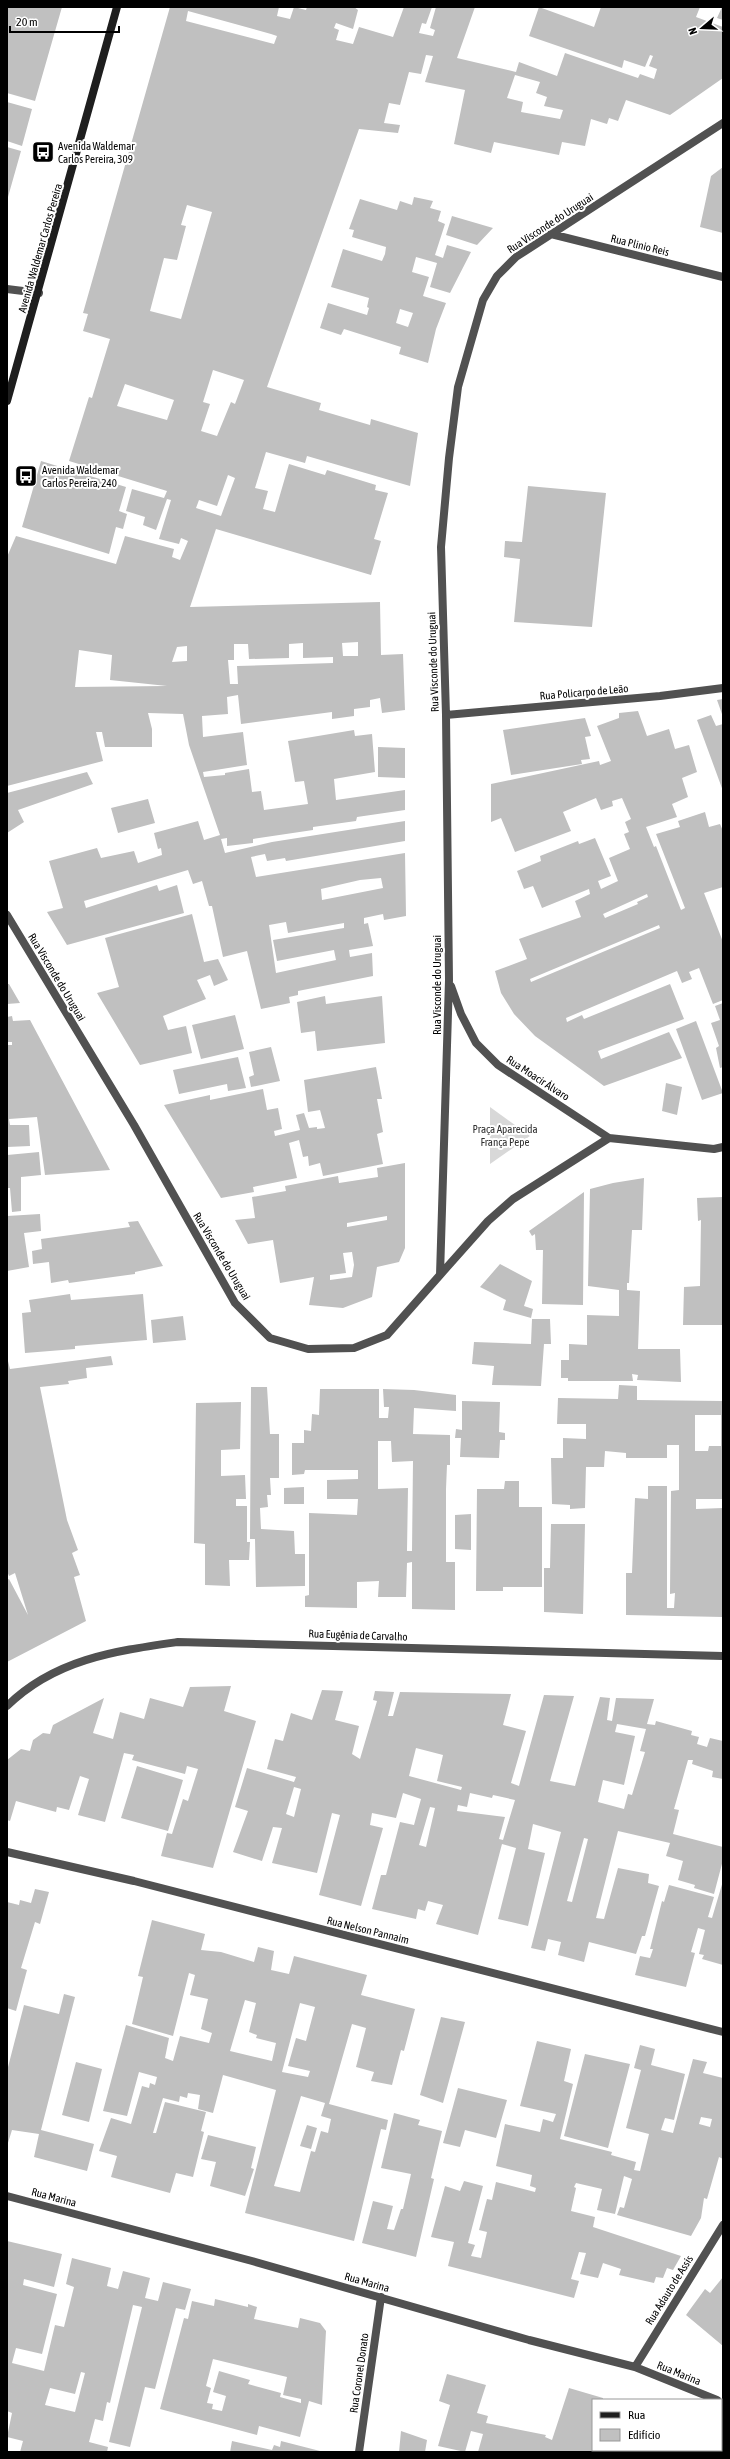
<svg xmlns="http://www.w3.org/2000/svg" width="730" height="2459" font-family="'Asap Condensed',sans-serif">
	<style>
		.green { fill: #d8d8d8 }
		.building { fill: #c0c0c0; fill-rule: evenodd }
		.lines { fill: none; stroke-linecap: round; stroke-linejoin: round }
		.street { stroke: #515151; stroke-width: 8 }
		.secondary { stroke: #1e1e1e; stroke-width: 8 }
		.labels { text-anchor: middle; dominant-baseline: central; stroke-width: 4; stroke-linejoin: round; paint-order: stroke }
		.poi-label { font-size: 11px; fill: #000; stroke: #fff; text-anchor: start }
		.street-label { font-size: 11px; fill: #000; stroke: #fff }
		.park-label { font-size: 11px; fill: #2f2f2f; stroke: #fff }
	</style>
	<rect width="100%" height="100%" fill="#fff"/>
	<path class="green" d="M490 1107 530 1136 490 1164Z"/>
	<path class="building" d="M7 7H62L35 101 7 93Z
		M170 7H279L277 16 290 19 294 7 306 10 307 7H354L358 10 353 29 336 23 334 28 339 30 336 40 353 44 359 27 393 37 404 7H432L426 24 422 23 419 33 433 36 435 30 430 28 436 7H475L457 58 516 72 519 62 557 76 565 53 638 78 640 74 654 79 657 69 649 66 653 56 650 55 645 67 624 60 622 68 529 36 539 7 594 27 601 7H700L696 17 723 27V78L670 115 626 100 618 121 609 118 607 124 591 119 585 146 562 142 559 155 494 142 491 153 454 144 465 90 425 82 433 56 426 55 421 74 409 72 400 105 389 103 384 123 400 125 398 133 359 129 267 387 321 403 319 410 370 425 371 419 418 433 410 486 307 456 305 463 266 452 255 488 268 491 263 509 275 512 289 464 325 475 327 470 376 485 375 490 388 493 374 539 381 541 371 575 216 529 190 607 380 602 381 655 403 654 405 710 382 713 380 698 370 700V707L354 709V716L332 719V712L241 724 238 695 227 697 228 714 202 716 203 737 243 732 247 765 203 772 204 777 225 775V773L249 769 252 792 261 791 264 810 308 804 304 781 295 782 288 741 354 730 355 736 372 734 375 772 334 779 336 800 405 790V810L357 817 356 821 313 827V830L253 839V843L227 846V838L221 839 225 853 272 842 405 821V841L286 861 285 858 267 861 265 854 251 857 256 877 405 853 406 916 384 920 383 914 364 918V924L368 923 373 946 349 950 350 957 372 953 373 976 298 991V995L289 997 290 1003 261 1009 247 951 223 957 212 906H209L202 881 193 884 188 870 84 901 86 908 157 885 159 891 177 885 184 913 67 945 47 912 63 908 49 861 97 848 101 858 134 851 138 863 162 855 161 848 158 849 154 833 198 821 204 840 220 835 189 745 183 714 148 713 152 729V747H105L102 732H96L103 761 7 786V557L16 536 116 564 125 536 174 549 172 557 180 560 188 541 181 538 179 544 159 539 171 500 167 499 156 530 143 525 145 517 126 511 132 489 164 498 167 491 69 461 89 397 92 398 110 339 83 331 88 314 83 313ZM188 11 271 34 277 36 274 44 186 21ZM515 75 540 82 536 93 547 97 544 106 563 110 560 119 521 112 523 102 507 98ZM187 205 212 212 181 319 150 311 164 258 177 260 186 226 181 225ZM213 370 244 380 235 404 231 402 217 436 201 431 210 404 203 402ZM125 384 174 400 167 420 117 406ZM228 475 235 478 221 516 196 508 199 500 217 506ZM358 642V656H343L342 643ZM303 643V658L333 657V663L237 666 238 684H230L228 660H234V644H248L249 659 289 658V644ZM187 646V661L172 662 177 647ZM79 650 112 655 110 680 167 686 75 687ZM381 878 383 888 322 900 321 889 360 880ZM286 922 288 933 344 923V928L273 940 277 961 334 950 336 960 276 973 269 925Z
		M722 7H723V20L717 18Z
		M7 102 32 109 22 146 7 141Z
		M7 147 21 151 8 197 7 196Z
		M723 167V233L700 227 711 176Z
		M414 197 433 201 430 208 441 211 438 221 445 224 435 255 443 258 447 245 471 252 450 293 430 287 437 263 416 257 412 272 429 277 423 296 446 303 436 329 428 363 399 354 401 347 344 329 341 335 320 328 328 303 367 315 369 308 367 307 369 298 331 287 343 249 382 261 385 254 386 247 352 237 354 230 349 229 360 199 397 210 400 201 412 205ZM400 309 413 313 408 327 396 323Z
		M452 216 493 228 477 245 446 235Z
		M41 461 126 487 119 511 127 514 123 529 116 527 109 554 22 527Z
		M528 486 606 493 592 627 514 622 520 559 504 557 505 541 522 542Z
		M723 699V717L717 700Z
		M638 711 647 736 669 729 675 749 689 745 697 772 682 778 688 797 672 804 677 817 646 827 654 847 656 846 681 910 685 908 656 834 680 827 678 821 705 812 709 827 720 824 723 831V887L704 893 723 942V1000L713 1004 699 968 689 972 692 979 682 983 677 971 566 1018 567 1022 582 1015 584 1019 670 984 684 1019 598 1051 601 1059 669 1032 682 1058 604 1086 535 1036 514 1014 501 993 495 971 527 959 519 939 581 917 575 901 590 894 589 889 542 908 533 886 524 889 517 871 541 861 540 856 578 841 579 844 595 838 611 876 598 881 601 889 618 881 609 858 630 849 624 834 629 832 625 822 631 819 622 798 612 801 613 806 601 810 596 798 563 812 571 831 515 852 501 818 491 822V784L599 761 600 765 611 761 597 726 619 718V713ZM647 894 648 897 637 902 638 904 605 918 603 914ZM659 925 660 928 531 982 530 979Z
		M711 715 716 726 723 724V791L697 720Z
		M585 718 591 736 585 737 590 759 581 760 582 764 511 775 503 730Z
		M378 747 405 748V778L378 777Z
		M87 772 93 784 18 810 24 822 7 833V793Z
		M148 799 155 823 118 833 111 808Z
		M192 914 204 962 218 959 228 980 214 986 210 975 197 980 206 999 163 1016 168 1030 186 1026 192 1053 140 1065 97 993 119 987 105 938Z
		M7 984H9L20 1003 7 1004Z
		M325 996 326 1004 382 996 385 1043 317 1051 315 1031 301 1033 297 1002Z
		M723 1003V1067L720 1068 716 1048 719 1046 711 1023 720 1020 715 1006Z
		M235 1015 244 1049 201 1059 192 1025Z
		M12 1016 13 1021 30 1020 110 1170 45 1175 37 1117 9 1119 10 1125H29L30 1146 7 1147V1048L8 1045H12V1042H7V1017Z
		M696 1021 723 1093 702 1100 676 1029Z
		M271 1047 280 1081 251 1087 249 1077 254 1075 249 1052Z
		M238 1057 246 1088 228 1091 227 1084 179 1094 173 1070Z
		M376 1067 382 1099H377L383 1132 377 1134 383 1164 323 1176 320 1163 309 1166 308 1156 303 1157 299 1140 289 1143 297 1178 253 1187 254 1192 221 1198 164 1105 210 1095V1100L263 1089 267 1110 278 1108 282 1129 274 1131 275 1136 300 1130 296 1115 304 1113 309 1128 317 1127V1129L325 1128 320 1110 308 1112 304 1080Z
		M666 1083 682 1087 677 1115 662 1111Z
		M39 1152 41 1175 21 1177V1211L12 1212 10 1188H7V1155Z
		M405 1163V1248L399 1262 377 1267 372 1297 343 1308 309 1305 314 1277 280 1283 273 1240 248 1244 235 1220 255 1218 252 1197 286 1191 285 1186 338 1176 339 1183 378 1177 377 1168ZM387 1216V1220L347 1227V1223ZM352 1252 354 1265 352 1277 330 1280V1275L346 1273 343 1253Z
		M644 1178 642 1230H632L629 1283H627V1290L640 1291 638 1349H680L681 1382 637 1380 638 1375 632 1374 633 1381H568V1378H561V1360H569V1344L587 1345V1315L619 1316V1290L588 1286 590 1189 613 1183Z
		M584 1192 583 1305 542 1304 543 1250H536L535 1234 532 1236 529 1231Z
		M723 1197V1325H683L684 1287 700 1286 701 1220 698 1221 697 1198Z
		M40 1214 41 1231 24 1233 29 1267 7 1271V1216Z
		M138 1221 163 1266 135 1272V1274L69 1283 68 1280 51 1283 49 1262 33 1264 32 1251 42 1249 41 1239 130 1227 128 1222Z
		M500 1264 532 1281 524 1306 533 1309 531 1318 503 1310 506 1300 480 1287Z
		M70 1294 71 1300 143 1294 147 1340 75 1346V1349L25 1353 22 1313 31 1312 29 1300Z
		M183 1316 186 1340 153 1343 151 1320Z
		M532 1319H550L551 1344H544L541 1386 492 1385 494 1366 472 1364 474 1342 531 1344Z
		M111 1356 113 1365 86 1368 87 1378 68 1381 69 1384 40 1387 67 1520 78 1550 72 1553 80 1575 74 1577 86 1621 7 1662V1580L9 1579 28 1615 15 1573 9 1576 7 1571V1357L10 1369Z
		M619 1385 637 1386V1400L723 1401V1499H696V1509L723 1508V1617L626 1615V1573H632L635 1498 648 1499V1486H667V1608H674L675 1593 670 1594 671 1491 679 1490V1445H667V1458H626V1453L605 1451 604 1467H586L585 1508 570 1509V1505L552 1504 551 1458H563V1438L586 1439V1424H557L558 1398 618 1399ZM695 1415H721V1446H709L708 1451H695Z
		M251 1387H267L270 1434H279V1478H270L271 1495H267L268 1507 260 1508 261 1529 294 1531 295 1554H305V1586L256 1587 255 1539H250Z
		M320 1389H379V1418H388L389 1407H384L383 1389 414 1390 456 1395V1411L414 1408 413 1434 450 1435V1465H447L446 1489V1562H455V1610L412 1609V1562L407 1563 406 1597H378L379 1581 357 1582V1608L305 1607V1596L309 1595V1513L357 1515 358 1499H327V1480L358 1479V1470H305L304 1474 292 1475V1443H304V1430L311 1431 312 1414 319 1415ZM378 1441H391L392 1462 413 1461 412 1551H407L408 1488 378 1489Z
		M462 1401 500 1402 499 1432 505 1433V1440H500L499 1458 460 1457 461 1438H455L456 1429 462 1430Z
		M241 1402 240 1449 221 1450V1476L245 1475 246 1499H236V1506H247V1542H250L249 1560H229L230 1586 205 1585V1544L194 1543 196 1403Z
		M505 1481H519V1507H542V1587H503V1591H476L477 1489H504Z
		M304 1487V1504H284V1488Z
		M471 1514V1550L455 1549V1515Z
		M551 1524H585L583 1614 544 1612V1568H550Z
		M231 1686 224 1711 256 1721 213 1868 161 1856 167 1833 172 1834 183 1799 188 1801 198 1769 187 1766 185 1774 132 1760 134 1755 124 1753 105 1822 78 1815 89 1779 80 1776 69 1810 57 1807 56 1812 16 1801 10 1821 7 1820V1760L21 1749 30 1751 33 1740 43 1733 50 1734 53 1725 104 1698 93 1733 113 1739 120 1712 144 1719 150 1698 183 1707 190 1687Z
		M322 1690 343 1691 335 1720 359 1726 352 1754 360 1759 377 1701 373 1700 375 1691 394 1692 388 1716H393L400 1692 511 1694 503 1725 526 1731 511 1783 519 1786 544 1695 574 1696 550 1781 575 1786 600 1697 610 1698 607 1720 612 1721 616 1698 654 1699 647 1724 655 1725 656 1721 692 1731 691 1735 699 1737 697 1744 707 1747 710 1738 723 1741V1779L712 1777 713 1771 692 1764 693 1760H688L674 1809 679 1810 673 1834 723 1847V1860L714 1894 694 1888 695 1885 678 1880 683 1861 666 1856 670 1843 618 1831 596 1918 604 1919 618 1868 649 1874 648 1883 659 1886 645 1936H642L636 1954 589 1942 584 1962 558 1955 561 1942 548 1939 545 1951 531 1948 561 1832 533 1824 528 1849 545 1853 528 1926 498 1919 516 1848 502 1844 478 1935 436 1924 443 1905 428 1901 425 1911 418 1909 416 1919 372 1909 381 1875H386L400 1822 414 1825 421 1799 403 1793 396 1818 372 1813 370 1825 383 1828 361 1906 319 1895 340 1815 332 1813 317 1873 272 1863 282 1828 273 1827 262 1861 233 1852 248 1811 235 1807 247 1768 294 1782 296 1777 267 1769 275 1739 283 1741 291 1713 312 1720ZM617 1724 646 1729 640 1751 645 1752 632 1795 628 1794 624 1809 598 1802 603 1780 624 1785 635 1736 615 1732ZM416 1748 443 1755 437 1781 462 1787 461 1790 409 1776ZM294 1787 301 1789 294 1817 286 1814ZM470 1793 492 1798 493 1795 515 1800 503 1840 499 1839 505 1817 457 1811 458 1805 467 1807ZM430 1807 435 1808 426 1847 419 1845ZM584 1838 588 1839 572 1902 567 1901Z
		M137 1766 183 1780 168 1831 121 1818Z
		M723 1881V1965L702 1959 704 1955 699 1954 705 1930 698 1928 691 1952 695 1953 686 1987 635 1975 640 1956 650 1958 653 1949H650L662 1901 664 1902 669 1885 714 1897 708 1917 712 1918Z
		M35 1889 49 1892 40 1924 35 1922 21 1968 27 1970 16 2011 7 2008V1902L19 1905 20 1900 31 1903Z
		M152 1920 205 1934 201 1950 221 1952 254 1962 258 1947 274 1951 271 1970 289 1974 294 1956 367 1975 361 1995 415 2009 404 2051 401 2050 392 2085 371 2081 374 2072 356 2067 366 2028 352 2024 329 2104 388 2120 386 2130 381 2129 354 2241 245 2213 276 2090 223 2075 213 2113 198 2109 200 2095 188 2093 187 2098 180 2096 179 2102 163 2098 160 2108 153 2133H156L165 2102 206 2112 201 2131 204 2132 193 2177 176 2173 170 2193 111 2177 117 2156 99 2151 111 2118 131 2124 142 2086 149 2088 150 2083 155 2085 157 2077 139 2072 127 2116 103 2111 126 2025 169 2038 165 2058 173 2061 180 2036 209 2043 212 2033 201 2029 208 1999 190 1995 195 1975 189 1973 173 2036 132 2024 143 1977 138 1976ZM245 2000 256 2003 249 2032 257 2035 256 2038 276 2043 272 2061 230 2051ZM300 2003 315 2007 306 2041 296 2038 288 2066 310 2071 308 2077 282 2072ZM301 2096 325 2103 321 2116 331 2119 328 2133 321 2131 315 2152 311 2151 300 2192 274 2186Z
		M64 1994 75 1997 41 2130 94 2144 87 2171 34 2157 39 2134 12 2130 7 2146V2071L24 2005 59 2014Z
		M441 2017 465 2022 443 2103 420 2095Z
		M537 2041 571 2049 564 2081 573 2084 560 2139 612 2152 611 2155 636 2162 634 2170 640 2171 649 2134 626 2128 641 2070 634 2068 640 2045 655 2049 651 2065 685 2074 674 2120 665 2118 661 2130 673 2133 693 2059 707 2062 703 2073 723 2078V2159L719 2157 707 2199 704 2198 701 2218 691 2236 617 2215 620 2207 624 2208 632 2179 624 2176 615 2214 597 2210 602 2189 576 2183 574 2187 576 2188 571 2211 595 2217 593 2227 681 2256 673 2270 667 2268 663 2278 656 2277 654 2283 619 2275 621 2269 603 2263 598 2278 580 2274 586 2253 579 2252 571 2279 579 2281 574 2298 448 2266 454 2242 431 2237 445 2186 460 2191 464 2181 483 2186 468 2243 475 2245 471 2256 481 2258 487 2232 479 2230 487 2199 492 2200 496 2182 535 2192 536 2188 530 2186 532 2175 496 2166 505 2124 540 2132 543 2119 553 2122 556 2114 520 2106ZM701 2117 712 2119 710 2127 699 2124Z
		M585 2054 630 2064 608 2148 564 2136Z
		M76 2062 102 2069 89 2122 62 2115Z
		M458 2088 507 2100 496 2138 465 2130 460 2147 443 2143Z
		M394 2113 420 2120 418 2125 442 2131 431 2178 434 2179 416 2257 362 2243 373 2201 393 2206 387 2229 394 2230 401 2209H403L411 2174 381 2168Z
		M307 2125 317 2128 311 2149 300 2146Z
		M208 2135 256 2147 251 2168 254 2169 245 2196 210 2186 216 2162 201 2159Z
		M7 2241 62 2254 54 2287 24 2279 23 2285 57 2294 42 2354 16 2348 12 2363 44 2371 55 2325 64 2327 74 2287 66 2284 72 2258 111 2268 107 2286 118 2289 123 2271 150 2278 145 2298 158 2301 163 2282 191 2289 185 2310 176 2308 155 2389 145 2387 130 2447 109 2442 142 2307 133 2305 110 2403 107 2402 103 2421 95 2419 89 2442 108 2447 107 2452H20L23 2441 7 2437 12 2413 7 2411ZM81 2372 85 2373 75 2412 45 2405 50 2388 75 2394Z
		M723 2277V2346L686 2315 705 2289 710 2293Z
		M215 2299 248 2307V2304L257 2307 254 2319 298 2328 300 2318 320 2323 326 2331 322 2405 309 2401 300 2437 259 2426 257 2435 160 2409 184 2318 188 2319 192 2301 214 2306ZM213 2359 287 2377 283 2395 301 2399V2403L280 2397 281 2393 248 2384 250 2380 219 2371 213 2392 226 2396 222 2411 212 2409 213 2404 207 2403 211 2388 206 2386Z
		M447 2374 486 2385 477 2413 488 2416 486 2423 546 2435 545 2437 552 2440 569 2388 603 2398V2400H593V2450H606V2452H478L483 2434 471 2431 465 2452 438 2446 450 2405 439 2401Z
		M401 2431 427 2440 425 2452H399Z
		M232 2441 272 2450 274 2445 280 2447 281 2441 320 2451 230 2452Z
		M614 2450H652L651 2452H614Z
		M684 2450H720V2452H683Z"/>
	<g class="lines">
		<path class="street" d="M551 234 723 277
			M7 289 39 293
			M446 715 660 696 723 688
			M7 915 134 1125 235 1303 270 1338 308 1349 354 1348 387 1335 440 1275 449 980 446 715 441 547 449 458 458 387 483 300 497 276 516 257 723 123
			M451 986 461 1014 476 1043 498 1065 609 1138 714 1149 723 1147
			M440 1275 488 1221 513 1199 609 1138
			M7 1706C55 1659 115 1651 178 1642L723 1656
			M7 1852 134 1881 723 2032
			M7 2196 252 2261 529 2340 635 2367 717 2400
			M635 2367 723 2225
			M359 2452 381 2297"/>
		<path class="secondary" d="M7 401 117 7"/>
	</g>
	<defs>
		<g id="bus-square" transform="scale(1.15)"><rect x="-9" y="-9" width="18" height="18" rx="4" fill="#000" stroke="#fff"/><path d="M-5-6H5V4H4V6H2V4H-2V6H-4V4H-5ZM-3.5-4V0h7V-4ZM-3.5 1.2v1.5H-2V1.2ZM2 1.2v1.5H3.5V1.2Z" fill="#fff"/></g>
	</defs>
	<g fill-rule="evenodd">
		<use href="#bus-square" x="43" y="152"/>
		<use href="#bus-square" x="26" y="476"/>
	</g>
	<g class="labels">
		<g class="poi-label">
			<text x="58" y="146">Avenida Waldemar<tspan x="58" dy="13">Carlos Pereira, 309</tspan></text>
			<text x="42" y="470">Avenida Waldemar<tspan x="42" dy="13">Carlos Pereira, 240</tspan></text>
		</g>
		<g class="street-label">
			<text transform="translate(550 223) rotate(-33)">Rua Visconde do Uruguai</text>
			<text transform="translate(640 245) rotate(14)">Rua Plinio Reis</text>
			<text transform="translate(40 248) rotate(-74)">Avenida Waldemar Carlos Pereira</text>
			<text transform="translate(433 662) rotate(-92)">Rua Visconde do Uruguai</text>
			<text transform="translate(584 692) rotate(-5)">Rua Policarpo de Leão</text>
			<text transform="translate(57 977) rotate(59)">Rua Visconde do Uruguai</text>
			<text transform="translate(437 985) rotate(-90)">Rua Visconde do Uruguai</text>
			<text transform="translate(538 1078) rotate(33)">Rua Moacir Álvaro</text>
			<text transform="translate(222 1256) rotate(59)">Rua Visconde do Uruguai</text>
			<text transform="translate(358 1635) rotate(2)">Rua Eugênia de Carvalho</text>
			<text transform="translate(368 1930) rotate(14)">Rua Nelson Pannaim</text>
			<text transform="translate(54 2197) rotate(15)">Rua Marina</text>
			<text transform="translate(367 2282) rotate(16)">Rua Marina</text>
			<text transform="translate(669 2290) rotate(-58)">Rua Adauto de Assis</text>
			<text transform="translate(359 2373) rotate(-82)">Rua Coronel Donato</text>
			<text transform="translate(679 2373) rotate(22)">Rua Marina</text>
		</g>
		<g class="park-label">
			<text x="505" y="1129">Praça Aparecida<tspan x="505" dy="13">França Pepe</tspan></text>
		</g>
	</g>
	<rect width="730" height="2459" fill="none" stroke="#000000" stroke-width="16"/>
	<rect x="592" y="2399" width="130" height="52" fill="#ffffff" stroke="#999999"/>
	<rect x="600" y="2412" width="20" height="6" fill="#1e1e1e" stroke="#999999"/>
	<text x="628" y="2419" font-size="12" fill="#000000">Rua</text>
	<rect x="600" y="2429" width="20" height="12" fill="#c0c0c0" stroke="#999999"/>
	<text x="628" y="2439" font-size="12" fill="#000000">Edifício</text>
	<g transform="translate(702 28) rotate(251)" stroke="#ffffff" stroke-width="3" paint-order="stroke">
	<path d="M0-3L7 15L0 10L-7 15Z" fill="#000000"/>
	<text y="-6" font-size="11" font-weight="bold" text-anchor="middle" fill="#000000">N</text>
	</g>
	<path d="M10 26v6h109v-6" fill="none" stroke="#000000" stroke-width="2"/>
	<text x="16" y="26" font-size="12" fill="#000000" stroke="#ffffff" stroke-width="3" paint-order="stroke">20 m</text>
</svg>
